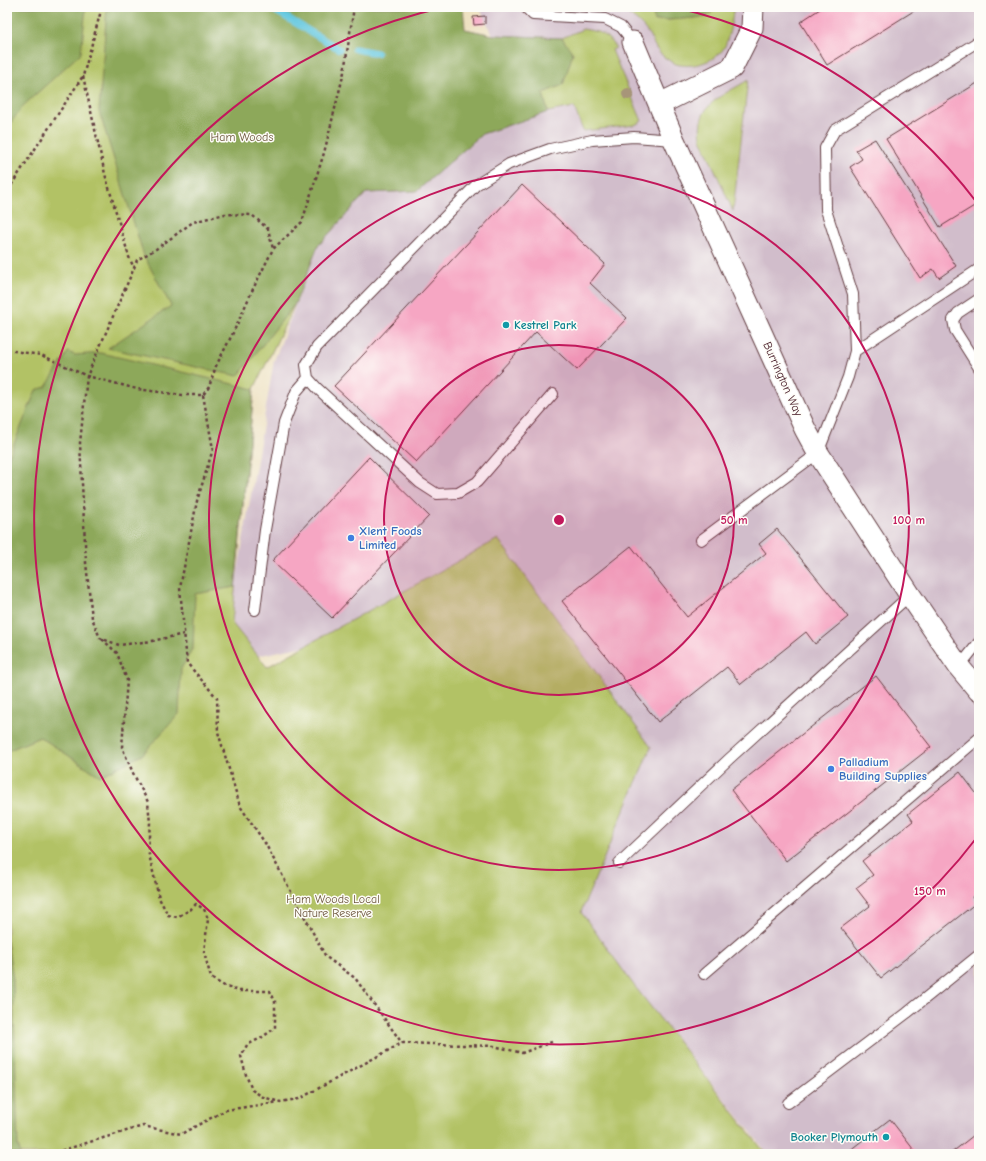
<svg xmlns="http://www.w3.org/2000/svg" width="986" height="1161" font-family="'Comic Neue',sans-serif">
	<style>
		.industrial { fill: #d1bdcb }
		.green { fill: #b2c265; stroke: #7e7048 }
		.forest { fill: #8da85a; stroke: #6c6442 }
		.lines { fill: none; stroke-linecap: round; stroke-linejoin: round }
		.stream { stroke: #62c7df; stroke-width: 7 }
		.building { fill: #f6a6c3 }
		.lane-casing { stroke: #623c41; stroke-width: 12 }
		.street-casing { stroke: #623c41; stroke-width: 23 }
		.path { stroke: #623c41; stroke-width: 2.5; stroke-dasharray: 3 3; stroke-linecap: butt }
		.lane { stroke: #fff; stroke-width: 10 }
		.street { stroke: #fff; stroke-width: 21 }
		.tree { fill: #a79579 }
		.ring { fill: none; stroke: #c2185b; stroke-width: 2 }
		.culture-dot { fill: #0f9aa8; stroke: #fdfcf7; stroke-width: 1.5 }
		.shop-dot { fill: #3f7fe0; stroke: #fdfcf7; stroke-width: 1.5 }
		.labels { text-anchor: middle; dominant-baseline: central; stroke-width: 3; stroke-linejoin: round; paint-order: stroke }
		.park-label { font-size: 12px; fill: #6e583f; stroke: #fdfcf7 }
		.culture-label { font-size: 12px; font-weight: bold; fill: #0d838f; stroke: #fdfcf7; text-anchor: start }
		.street-label { font-size: 12px; fill: #4a1f2b; stroke: #fdfcf7 }
		.shop-label { font-size: 12px; font-weight: bold; fill: #366cbe; stroke: #fdfcf7; text-anchor: start }
		.centre { fill: #c2185b; stroke: #fdfcf7; stroke-width: 2 }
		.ring-label { font-size: 12px; text-anchor: middle; font-weight: bold; fill: #c2185b; stroke: #fdfcf7; stroke-width: 3; stroke-linejoin: round; paint-order: stroke }
	</style>
	<rect width="100%" height="100%" fill="#fdfcf7"/>
	<filter id="ink" filterUnits="userSpaceOnUse"><feTurbulence type="fractalNoise" baseFrequency=".025" numOctaves="2"/><feDisplacementMap in="SourceGraphic" scale="8" xChannelSelector="R" yChannelSelector="G"/><feConvolveMatrix kernelMatrix="1 2 1 2 8 2 1 2 1" color-interpolation-filters="sRGB"/></filter>
	<filter id="wash" filterUnits="userSpaceOnUse"><feTurbulence type="fractalNoise" baseFrequency=".012" numOctaves="4" result="noise"/><feDisplacementMap in="SourceGraphic" scale="16" xChannelSelector="R" yChannelSelector="G"/><feGaussianBlur stdDeviation="0.9" result="paint"/><feColorMatrix in="noise" values="0 0 0 0 0 0 0 0 0 0 0 0 0 0 0 0 0 1.4 0 .05"/><feComposite in="paint" operator="in"/></filter>
	<g filter="url(#wash)">
		<rect width="100%" height="100%" fill="#ede0bf"/>
		<path class="industrial" d="M479 7H979V1154H768L568 903 329 641 222 663 274 361 318 246 366 193 417 191 482 134 498 128 562 38 493 35Z"/>
		<path class="green" d="M7 7H463L464 29 493 35 562 38 583 29 599 32 608 38 616 48 612 50 642 121 635 125 583 131 574 107 548 112 482 134 417 191 366 193 318 246 295 304 254 389 232 623 267 667 498 539 651 747 581 912 633 984 766 1154H7Z
			M618 7H651L655 21 706 17 718 7H734C732 20 730 34 725 46 718 61 692 69 676 64 672 62 666 59 663 56 655 50 653 41 648 33 640 22 630 15 618 7Z
			M748 80 733 211 701 139C695 103 723 96 748 80Z"/>
		<path class="forest" d="M7 7H86L81 53 23 106 7 128Z
			M107 7H463L465 29 493 35 562 38 573 53 563 85 543 93 548 112 482 134 417 191 366 193 318 246 295 304 238 376 108 348 171 306 144 256 99 111Z
			M651 7H718L706 17 655 21Z
			M68 352 75 355 101 353 254 389 235 587 195 594 193 648 181 669 179 714 142 755 100 776 40 737 7 751V461L36 390 46 387Z
			M7 941 13 979 18 1146 21 1154H7Z"/>
		<g class="lines">
			<path class="stream" d="M269 7 339 49
				M355 49 377 53"/>
		</g>
		<g id="blocks">
			<path class="building" d="M823 7H920L827 65 800 22Z
				M485 16V24L474 25 473 17Z
				M979 82V203L940 227 886 139Z
				M875 139 956 266 939 278 933 269 920 278 850 167 862 159 856 150Z
				M522 185 605 264 590 283 627 318 577 370 536 332 416 462 334 386Z
				M369 457 429 516 332 618 272 561Z
				M777 529 848 617 815 644 806 632 741 684 727 667 658 722 562 601 631 546 687 617 766 553 759 544Z
				M876 676 931 747 786 861 731 790Z
				M960 772 979 797V891L972 897 976 903 881 978 841 928 870 906 856 888 873 875 862 861 913 821 908 814Z
				M890 1119 917 1154H845Z
				M979 1131V1154H950Z"/>
		</g>
	</g>
	<g filter="url(#ink)">
		<use href="#blocks" fill-opacity="0" stroke="#623c41" stroke-width="1"/>
		<g class="lines">
			<g class="lane-casing">
				<path id="lane" d="M525 7 533 15 605 19 621 27 633 42
					M979 299 958 313 953 320 955 330 979 368
					M855 351 979 269
					M553 394 477 482 458 493 437 494 420 483 318 389 308 378 306 365 317 347 476 185 509 164 550 149 592 140 634 137 674 140
					M701 540 818 453 848 377 855 351 853 294 826 210 825 148 835 130 979 41
					M255 610 265 530 284 423 296 392 308 378
					M959 667 979 642
					M619 863 729 759 910 595
					M704 974 979 738
					M788 1103 907 1013 979 955"/>
			</g>
			<g class="street-casing">
				<path id="street" d="M633 42 674 140 805 429 818 453 910 595 959 667 979 691
					M660 104 732 68 752 28 753 7"/>
			</g>
			<path class="path" d="M83 76 105 174 129 257 134 268
				M7 196 8 190 83 76 102 7
				M7 350 41 355 87 376 137 389 182 395H203L209 387 216 366 233 333 253 289 273 249 302 222 324 153 344 72 354 7
				M203 395 213 449 197 501 180 588 187 663 217 698 218 732 240 806 265 843 326 957 355 978 402 1043
				M184 634 152 641 119 645 100 638 92 618 86 563 80 443 87 376 134 268 137 260 156 249 193 222 225 214 252 215 268 229 273 249
				M102 639 117 653 127 680 122 747 133 773 148 802 150 823 148 850 159 898 168 915 177 917 190 910 196 904 204 909 208 919 204 952 211 978 226 987 239 991H270L275 1001V1028L261 1038 247 1045 241 1056 246 1075 252 1090 263 1097 280 1102
				M50 1154 143 1126 181 1134 226 1110 299 1099 402 1043 494 1046 522 1053 552 1042"/>
			<use href="#lane" class="lane"/>
			<use href="#street" class="street"/>
		</g>
		<circle class="tree" cx="628" cy="94" r="6"/>
	</g>
	<circle cx="559" cy="520" r="175" fill="#c2185b" fill-opacity=".12"/>
	<g class="ring">
		<circle cx="559" cy="520" r="175"/>
		<circle cx="559" cy="520" r="350"/>
		<path d="M978 836A525 525 0 1 1 445 7M673 7A525 525 0 0 1 978 204"/>
	</g>
	<g class="culture-dot">
		<circle cx="506" cy="325" r="4"/>
		<circle cx="886" cy="1137" r="4"/>
	</g>
	<g class="shop-dot">
		<circle cx="351" cy="538" r="4"/>
		<circle cx="831" cy="769" r="4"/>
	</g>
	<g class="labels">
		<g class="park-label">
			<text x="242" y="137">Ham Woods</text>
			<text x="333" y="899">Ham Woods Local<tspan x="333" dy="14">Nature Reserve</tspan></text>
		</g>
		<g class="culture-label">
			<text x="514" y="325">Kestrel Park</text>
			<text x="878" y="1137" text-anchor="end">Booker Plymouth</text>
		</g>
		<g class="street-label">
			<text transform="translate(783 379) rotate(66)">Burrington Way</text>
		</g>
		<g class="shop-label">
			<text x="359" y="531">Xlent Foods<tspan x="359" dy="14">Limited</tspan></text>
			<text x="839" y="762">Palladium<tspan x="839" dy="14">Building Supplies</tspan></text>
		</g>
	</g>
	<circle cx="559" cy="520" r="6" class="centre"/>
	<g class="ring-label">
		<text x="734" y="524">50 m</text>
		<text x="909" y="524">100 m</text>
		<text x="930" y="895">150 m</text>
	</g>
	<rect width="986" height="1161" fill="none" stroke="#fdfcf7" stroke-width="24"/>
</svg>
